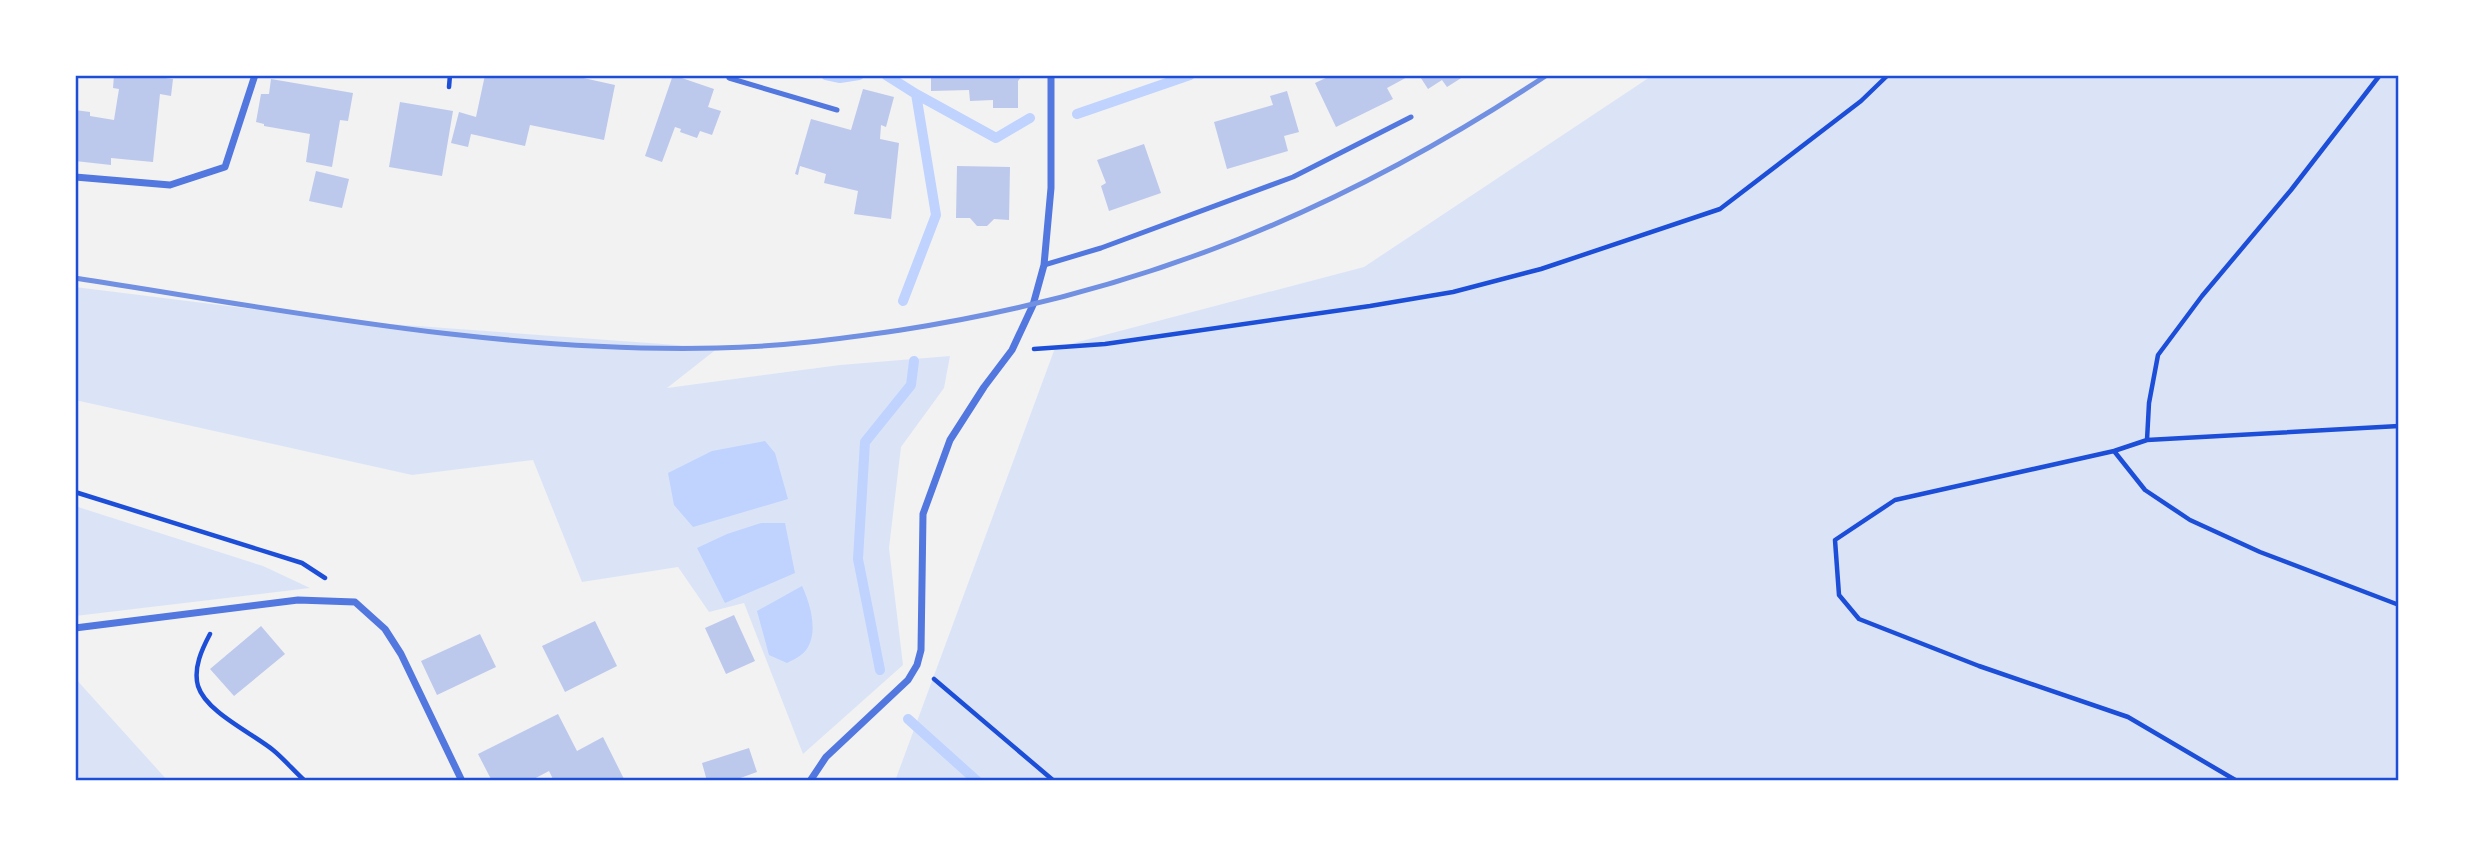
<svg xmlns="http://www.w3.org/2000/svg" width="2474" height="856" font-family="'Source Sans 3',sans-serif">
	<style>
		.green { fill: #dbe4f7 }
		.water { fill: #bfd3fe }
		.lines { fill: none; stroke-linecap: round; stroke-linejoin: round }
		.stream { stroke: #bfd3fe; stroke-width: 10 }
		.building { fill: #bdc9ec }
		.path { stroke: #1d4ed8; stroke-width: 4.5 }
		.service { stroke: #5277de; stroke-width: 5 }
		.minor { stroke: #5277de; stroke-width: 7 }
		.rail { stroke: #7290e2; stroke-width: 5 }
		.neatline { fill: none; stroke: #1d4ed8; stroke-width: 2.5 }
	</style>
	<rect width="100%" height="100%" fill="#f2f2f2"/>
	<path class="green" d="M1653 75H2399V781H895L1055 348 1364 267Z
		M75 287 349 321 718 348 667 388 840 365 950 356 944 388 901 447 889 548 903 665 803 754 744 603 709 612 678 567 582 582 533 460 412 475 75 400Z
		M75 506 263 566 310 588 75 616Z
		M75 678 168 781H75Z"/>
	<path class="water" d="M765 441 775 453 788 499 693 527 674 505 668 473 712 451Z
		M761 523H785L795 573 725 603 697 548 727 534Z
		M802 586C811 605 821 639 801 655 797 658 791 661 787 663L769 655 757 611Z"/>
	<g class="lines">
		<path class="stream" d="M826 75 840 78 859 75
			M886 75 916 94 996 138 1030 118
			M1077 114 1190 75
			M903 301 936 215 916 94
			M880 670 858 559 865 442 911 385 914 361
			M908 719 977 781"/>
	</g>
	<path class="building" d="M114 75H143L173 79 171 96 160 94 153 162 111 158V165L75 161V110L90 112V116L114 120 119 89 113 88Z
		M485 75H570L615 85 604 140 530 125 525 146 471 134 468 147 451 143 459 112 476 117Z
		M673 75 714 89 708 107 721 111 712 135 700 131 697 138 680 132 681 129 675 127 662 162 645 156Z
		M931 75H1023L1018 81V108H993V100L970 101 969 90 931 91Z
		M1332 75H1411L1387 88 1393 99 1336 127 1315 83Z
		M1419 75H1466L1447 87 1442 80 1428 89Z
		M271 79 353 93 348 121 340 120 332 167 306 162 310 134 264 126V124L256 122 261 94H269Z
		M863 89 894 97 886 127 881 125 880 139 899 143 891 219 854 214 858 191 824 183 826 174 800 166 798 175 795 174 811 119 851 130Z
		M1287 91 1299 132 1284 136 1288 151 1227 169 1214 122 1273 105 1270 96Z
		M400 102 453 111 442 176 389 167Z
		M1144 144 1161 193 1109 211 1101 186 1106 183 1097 160Z
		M957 166 1010 167 1009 220 994 219 987 226H977L970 218H956Z
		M316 171 349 179 342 208 309 201Z
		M734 615 755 661 726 674 705 628Z
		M595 621 617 666 565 692 542 646Z
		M261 626 285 654 234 696 210 669Z
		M480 634 496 667 437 695 421 661Z
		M558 714 577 751 603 737 625 781H554L549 771 530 781H492L478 754Z
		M749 748 757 772 732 781H707L702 763Z"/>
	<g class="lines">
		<path class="path" d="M449 87 450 75
			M1034 349 1105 344 1370 306 1453 292 1541 269 1720 209 1861 101 1888 75
			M2147 440 2149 403 2158 355 2202 296 2291 190 2380 75
			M2114 451 2145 490 2190 520 2260 552 2399 605
			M75 492 302 563 325 578
			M210 634C202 649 193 668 198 686 206 712 252 733 273 750 284 759 294 771 305 781
			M934 679 1054 781
			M2237 781 2128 717 1979 666 1859 619 1839 595 1835 540 1895 500 2114 451 2147 440 2399 426"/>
		<path class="service" d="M730 75 729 78 837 110
			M1044 265 1101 248 1293 177 1411 117"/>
		<path class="minor" d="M75 177 170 185 225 167 255 75
			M75 628 298 600 355 602 385 629 401 654 462 781
			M810 781 826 757 908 680 917 665 921 650 923 514 950 440 984 387 1012 350 1033 305 1044 265 1051 188V75"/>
		<path class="rail" d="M75 278C288 311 501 353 717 348 779 347 840 339 901 330 1142 293 1344 210 1547 75"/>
	</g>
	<rect width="2474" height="856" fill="none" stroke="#ffffff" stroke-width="154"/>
	<rect x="77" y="77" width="2320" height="702" class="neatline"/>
</svg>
